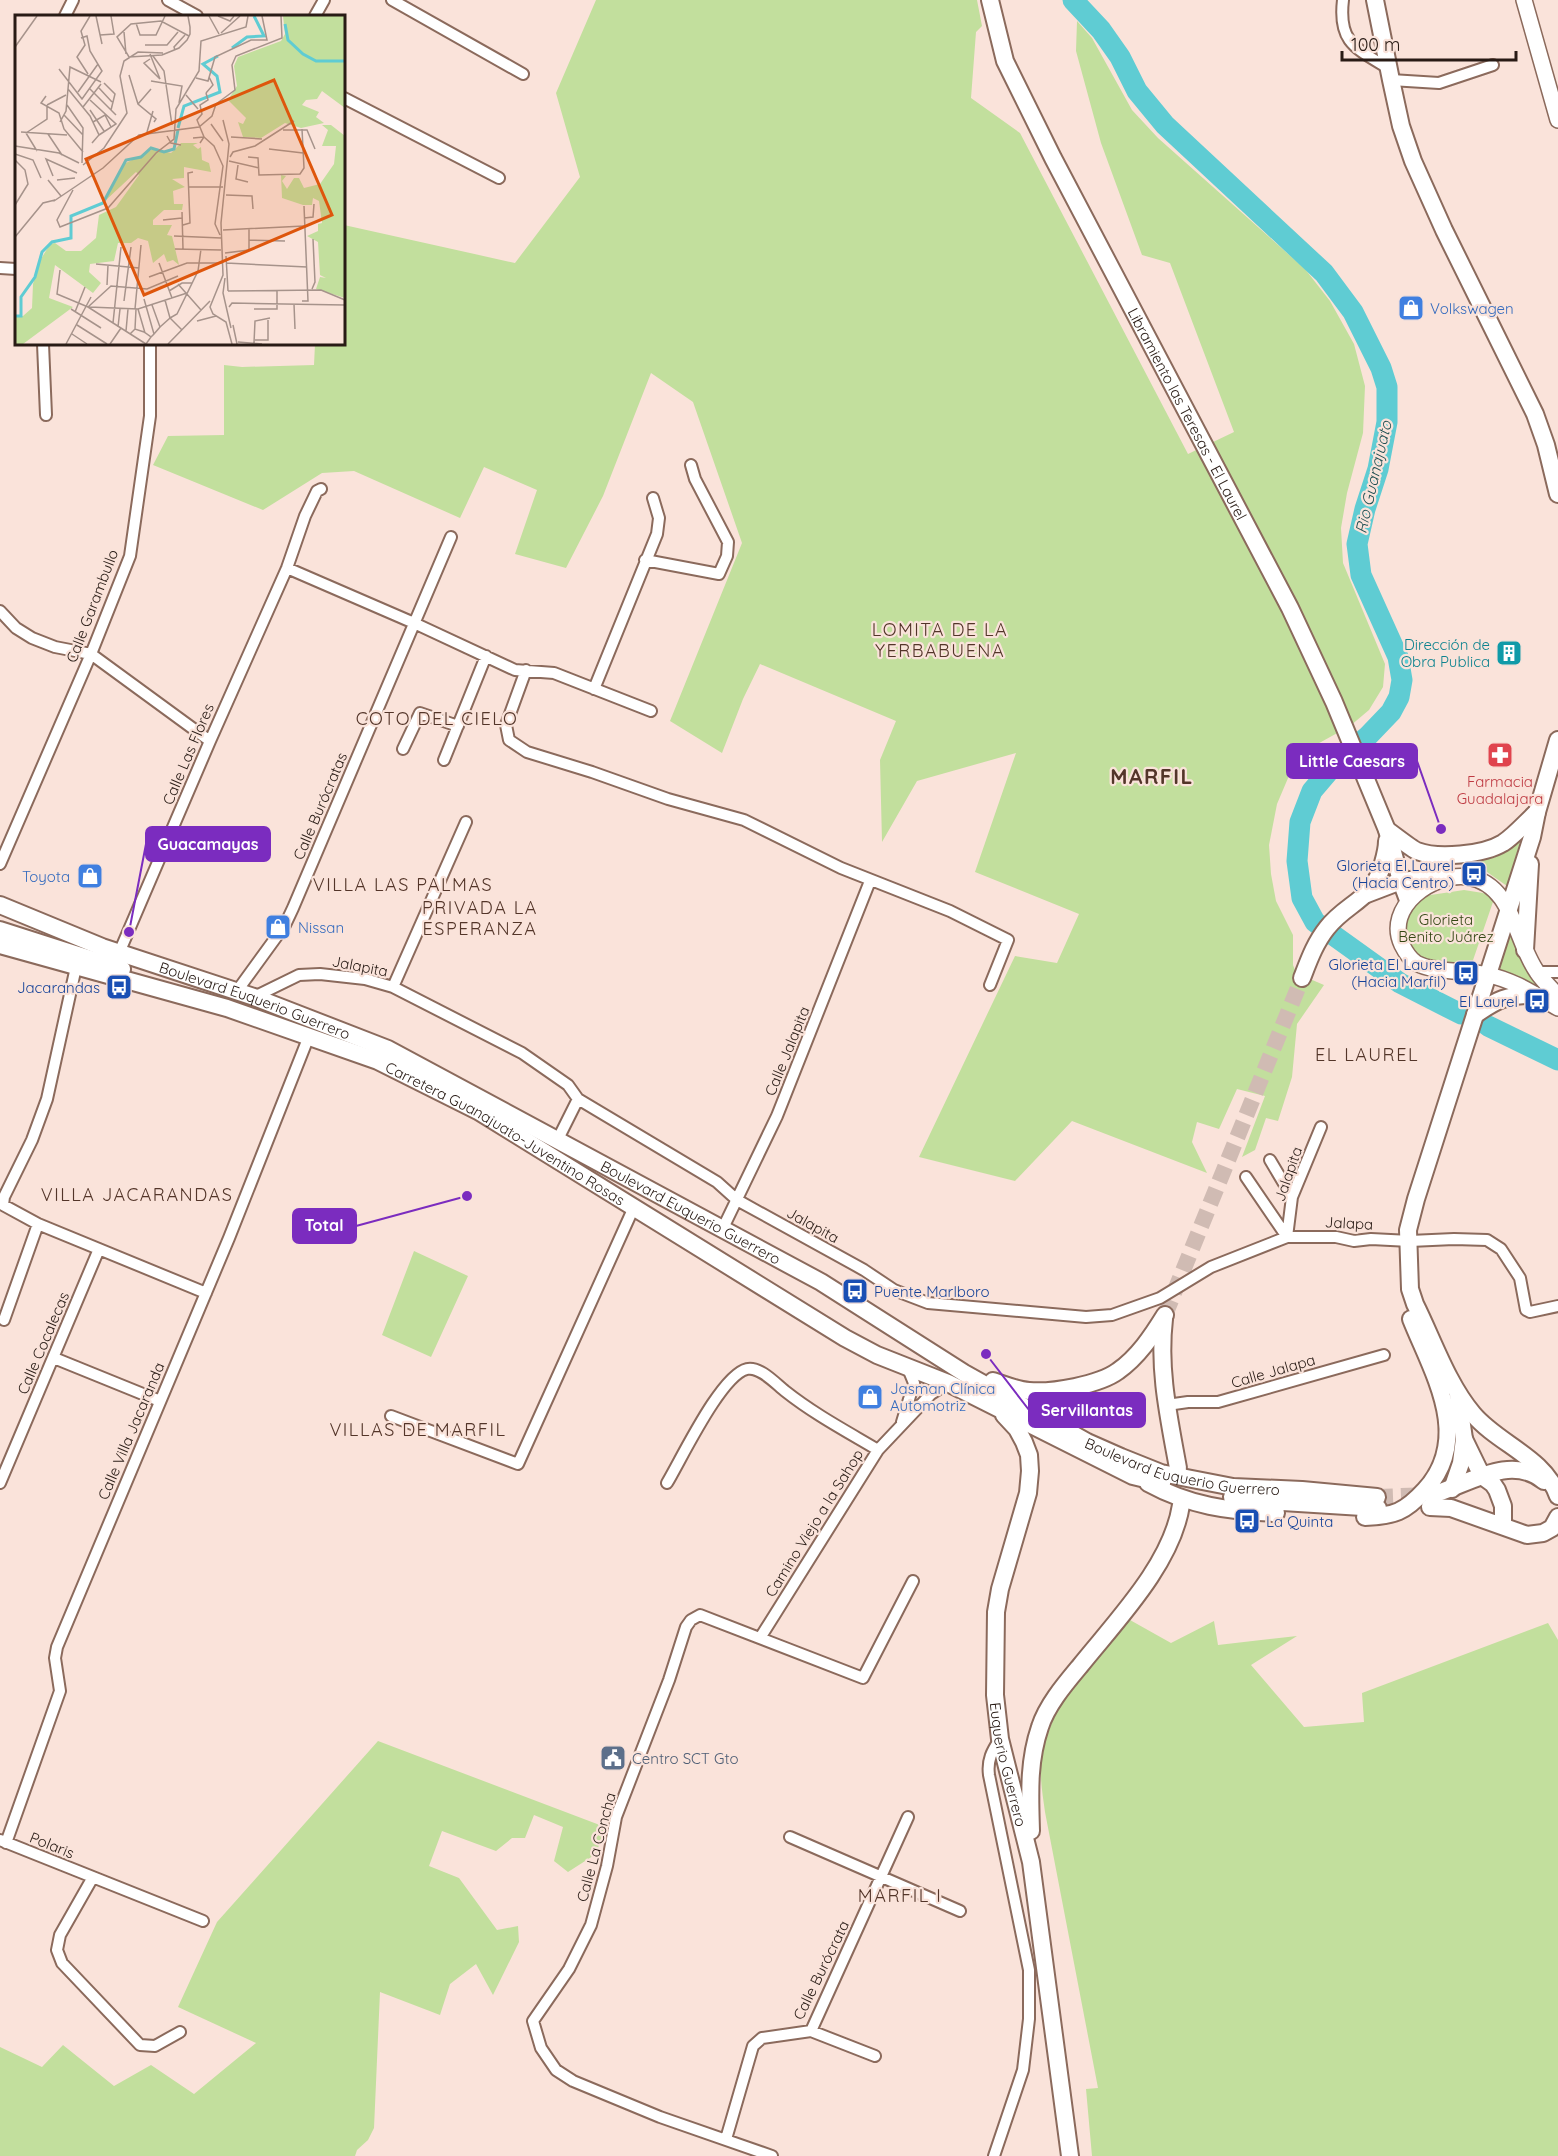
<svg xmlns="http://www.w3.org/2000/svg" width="1558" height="2156" font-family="Quicksand,sans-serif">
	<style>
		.green { fill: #c2df9d }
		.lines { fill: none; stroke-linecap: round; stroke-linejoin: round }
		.river { stroke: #5fccd3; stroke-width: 21 }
		.primary-tunnel { stroke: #d0bbb3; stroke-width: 16; stroke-dasharray: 16 8; stroke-linecap: butt }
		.street-casing { stroke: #8b6a5c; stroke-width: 14 }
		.secondary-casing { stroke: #8b6a5c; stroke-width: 18 }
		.primary-casing { stroke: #8b6a5c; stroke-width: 20 }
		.street { stroke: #fff; stroke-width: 10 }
		.secondary { stroke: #fff; stroke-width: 15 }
		.primary { stroke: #fff; stroke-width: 16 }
		.labels { text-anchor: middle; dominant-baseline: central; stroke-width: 4.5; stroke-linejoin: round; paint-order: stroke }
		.shop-label { font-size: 15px; fill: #366cbe; stroke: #fae3da; text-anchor: start }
		.street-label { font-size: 15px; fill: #281b15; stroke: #fae3da }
		.culture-label { font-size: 15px; fill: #0d838f; stroke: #fae3da; text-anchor: end }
		.health-label { font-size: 15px; fill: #be3a42; stroke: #fae3da }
		.transit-label { font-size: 15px; fill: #164399; stroke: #fae3da; text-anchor: end }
		.park-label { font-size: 15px; fill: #344714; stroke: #fae3da }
		.service-label { font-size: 15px; fill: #4e5e75; stroke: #fae3da; text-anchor: start }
		.water-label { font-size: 16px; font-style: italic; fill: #1f4f52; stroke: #fae3da }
		.quarter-label { font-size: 18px; letter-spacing: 1.5px; fill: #533529; stroke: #fae3da }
		.district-label { font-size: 21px; font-weight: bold; letter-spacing: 1.5px; fill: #533529; stroke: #fae3da }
		.inset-river { fill: none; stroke: #5fccd3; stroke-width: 3 }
		.inset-road { fill: none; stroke: #a6938b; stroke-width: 1.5 }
		.view { fill: #de560c; fill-opacity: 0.15; stroke: #de560c; stroke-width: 3 }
		.inset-edge { fill: none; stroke: #281b15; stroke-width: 3 }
		.leader { fill: none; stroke: #7b2cbf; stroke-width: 2 }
		.callout-dot { fill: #7b2cbf; stroke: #fae3da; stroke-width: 2 }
		.callout { fill: #7b2cbf; stroke: #7b2cbf; stroke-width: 2 }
		.callout-label { font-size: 16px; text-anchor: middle; font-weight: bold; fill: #fff }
	</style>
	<rect width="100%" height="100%" fill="#fae3da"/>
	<path class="green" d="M596 0H977L982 26 976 32 971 98 1020 133 1188 454 1234 432 1170 263 1142 255 1101 143 1076 51 1077 21 1092 38 1132 110 1158 138 1305 269 1330 301 1354 344 1365 386 1363 433 1347 493 1341 528 1343 563 1385 664 1383 687 1369 710 1350 726 1312 747 1294 764 1277 804 1269 845 1271 874 1276 901 1293 935V965L1296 973 1324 985 1297 1024 1292 1077 1278 1121 1266 1118 1255 1150 1242 1157 1265 1096 1237 1089 1219 1129 1197 1122 1192 1142 1207 1173 1072 1121 1015 1181 919 1157 1015 956 1057 963 1079 914 975 872 1016 753 917 781 882 842 880 760 896 721 760 664 743 699 722 753 670 721 742 543 693 402 651 373 603 496 566 568 515 554 537 490 484 467 460 518 354 471 322 473 263 510 153 465 168 436 224 435V365L242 367 314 365 315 344H344V225L515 263 580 177 556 93Z
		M1521 839 1507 886 1487 872 1463 864C1487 860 1504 858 1521 839Z
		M1464 890 1483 893 1494 899 1471 966C1452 964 1415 965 1406 943 1403 937 1404 926 1403 919L1424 896Z
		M1511 930 1524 962 1541 992 1525 980 1498 969Z
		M414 1251 468 1276 431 1357 382 1335Z
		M1130 1620 1171 1643 1214 1621 1218 1645 1297 1636 1251 1665 1304 1727 1364 1722 1362 1693 1548 1623 1558 1640V2156H1092L1086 2089 1098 2088 1045 1812C1043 1797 1040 1781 1041 1766 1046 1705 1092 1663 1130 1620Z
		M378 1741 605 1827 596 1854 568 1872 554 1861 563 1827 534 1815 525 1838H512L496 1851 442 1831 429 1866 459 1878 497 1930 518 1926 519 1942 493 1995 476 1964 450 1984 440 2015 380 1992 374 2128 368 2140 357 2150 355 2156H0V2047L42 2067 63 2045 114 2086 151 2065 194 2094 256 2043 178 2007 217 1922Z"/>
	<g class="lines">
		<path class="river" d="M1073 0 1101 30 1120 57 1137 91 1165 125 1324 273 1353 312 1381 368 1387 387V422L1378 469 1365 509 1357 544 1361 575 1398 657 1402 680 1399 697 1391 712 1368 736 1335 764 1312 791 1300 822 1297 861 1302 898 1315 922 1400 983 1461 1014
			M1488 1026 1558 1060"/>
		<path class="primary-tunnel" d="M1165 1315 1302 978
			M1377 1497 1428 1495"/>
		<g class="street-casing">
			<path id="street" d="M168 0 197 16
				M392 0 523 74
				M1343 0C1338 42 1355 48 1388 68
				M65 16 73 0
				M315 16 324 0
				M1391 80 1439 83 1493 65
				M344 98 499 178
				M0 268 16 269
				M43 344 46 415
				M645 560 719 574 727 556 728 542 695 479 691 465
				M287 568 414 623 515 670 554 673 651 711
				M0 611 16 628 32 638 55 647 91 654 210 741
				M526 670 506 725 509 740 527 752 592 772 668 799 744 820 841 868 950 911 1008 940 990 985
				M594 689 657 534 659 518 653 498
				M403 749 420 713 458 726
				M444 760 486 656
				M0 864 91 654 130 556 150 416V344
				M119 953 210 741 287 568 305 516 317 491 321 489
				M76 967 47 1099 32 1140 4 1197 3 1205 38 1224 206 1293
				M1537 972H1558
				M393 987 466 822
				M237 991 285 925 293 908 451 537
				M254 997 299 975 320 974 365 979 393 987 522 1053 568 1085 578 1099 717 1182 737 1200 864 1270 894 1290 928 1303 1086 1317 1112 1315 1160 1298 1211 1267 1287 1237 1292 1197 1321 1127
				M558 1139 578 1099
				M1270 1160 1292 1197
				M1246 1177 1287 1237H1336L1354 1241 1371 1239 1410 1241 1454 1239 1487 1240 1501 1249 1520 1278 1526 1310 1530 1312 1558 1306
				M723 1228 777 1116 870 881
				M4 1320 38 1224
				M54 1358 160 1401
				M1167 1405 1188 1402H1218L1384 1355
				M391 1416 518 1464 634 1207
				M902 1422 914 1383 907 1366
				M0 1483 99 1249
				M667 1483C682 1458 721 1375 747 1369 760 1366 776 1384 785 1391 814 1414 846 1431 878 1450
				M760 1638 878 1450 931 1394 948 1383
				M790 1837 960 1911
				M0 1840 203 1921
				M6 1843 60 1691 55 1658 57 1647 229 1238 309 1036
				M93 1877 60 1935 57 1950 62 1963 140 2045 155 2046 180 2032
				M811 2031 875 2056
				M726 2139 753 2046 762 2038 811 2031 908 1817
				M772 2156 660 2117 573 2081 556 2070 541 2048 533 2021 569 1969 591 1925 607 1866 616 1817 669 1680 686 1627 691 1620 700 1615 863 1678 913 1581
				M994 2156 1023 2070 1029 2019V1970L989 1775C987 1760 992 1751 1000 1739"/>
		</g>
		<g class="secondary-casing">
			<path id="secondary" d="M1524 0 1558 120
				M1558 996C1551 988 1543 981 1537 972 1515 941 1513 884 1468 877 1433 872 1384 907 1402 945 1405 951 1410 959 1416 963 1434 973 1468 970 1488 975 1514 980 1535 995 1558 1008"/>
		</g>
		<g class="primary-casing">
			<g id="primary">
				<path id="s1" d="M990 0 1005 61 1053 158 1290 608 1334 702 1387 830 1401 881 1408 900"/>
				<path d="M1375 0 1391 80 1401 126 1413 161 1444 230 1535 414 1546 445 1558 494"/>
				<path d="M1558 740 1537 812 1532 837 1416 1199 1408 1230 1410 1289 1415 1304C1433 1340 1447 1383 1473 1414 1498 1444 1544 1457 1558 1496"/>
				<path d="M1387 830C1393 834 1412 849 1417 851 1438 859 1483 855 1503 843 1515 835 1526 822 1537 812"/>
				<path d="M1367 894 1401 881 1449 876"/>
				<path id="s2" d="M0 905 102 947 254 997 388 1049 821 1282 964 1373 1087 1442 1121 1457 1161 1473 1233 1487 1302 1490 1377 1497"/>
				<path d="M0 930 122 969"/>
				<path id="s3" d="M0 945 227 1008 378 1061 478 1111 845 1338 877 1355 948 1383 1133 1476 1162 1483"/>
				<path d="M1525 950 1530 864"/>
				<path d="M1302 978C1309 960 1315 943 1327 928 1347 902 1373 901 1383 863 1385 856 1387 849 1387 841"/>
				<path d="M1475 1015C1496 1000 1508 994 1535 995"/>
				<path d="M1164 1319C1158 1370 1169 1418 1178 1468"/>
				<path d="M993 1381C1005 1385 1017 1390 1029 1391 1052 1393 1099 1385 1118 1371 1138 1357 1152 1336 1165 1315"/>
				<path id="s4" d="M1004 1415 1017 1429 1024 1442 1029 1455 1030 1471 1028 1493 1000 1589 996 1612 995 1695 1000 1739 1031 1862 1070 2156"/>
				<path d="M1464 1439 1482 1476 1493 1484 1497 1490 1503 1506V1525"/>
				<path d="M1148 1483C1190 1506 1228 1511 1276 1513"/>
				<path d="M1452 1489 1461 1463 1464 1439 1458 1396"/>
				<path d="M1432 1495C1467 1485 1510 1453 1544 1481"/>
				<path d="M1232 1497 1266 1501 1378 1508"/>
				<path d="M1430 1507 1451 1508 1527 1535 1543 1533 1552 1528 1558 1517"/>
				<path d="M1365 1517C1394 1516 1405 1512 1425 1490 1473 1437 1433 1374 1411 1319"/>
				<path d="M1031 1831C1030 1795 1028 1762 1040 1727 1047 1705 1065 1684 1080 1666 1116 1621 1172 1564 1181 1505"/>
			</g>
		</g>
		<use href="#street" class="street"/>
		<use href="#secondary" class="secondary"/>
		<use href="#primary" class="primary"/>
	</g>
	<defs>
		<g id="shop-square" transform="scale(1.35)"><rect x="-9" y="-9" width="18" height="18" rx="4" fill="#3f7fe0" stroke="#fae3da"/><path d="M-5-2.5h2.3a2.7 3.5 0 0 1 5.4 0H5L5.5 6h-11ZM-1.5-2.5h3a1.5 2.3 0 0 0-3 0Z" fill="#fff"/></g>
		<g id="building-square" transform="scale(1.35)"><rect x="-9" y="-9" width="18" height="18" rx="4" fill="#0f9aa8" stroke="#fae3da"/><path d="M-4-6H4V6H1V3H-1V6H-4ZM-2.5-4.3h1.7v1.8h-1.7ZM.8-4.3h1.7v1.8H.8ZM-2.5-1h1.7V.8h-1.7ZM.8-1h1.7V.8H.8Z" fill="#fff"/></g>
		<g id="pharmacy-square" transform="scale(1.35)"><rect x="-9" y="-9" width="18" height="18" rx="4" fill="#e0444e" stroke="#fae3da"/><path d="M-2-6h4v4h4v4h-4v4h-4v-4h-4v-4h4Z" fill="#fff"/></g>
		<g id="bus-square" transform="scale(1.35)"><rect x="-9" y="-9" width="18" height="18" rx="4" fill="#1a4fb4" stroke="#fae3da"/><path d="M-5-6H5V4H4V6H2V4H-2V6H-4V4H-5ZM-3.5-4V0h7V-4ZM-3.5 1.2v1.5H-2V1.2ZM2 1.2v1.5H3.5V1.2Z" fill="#fff"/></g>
		<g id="civic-square" transform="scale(1.35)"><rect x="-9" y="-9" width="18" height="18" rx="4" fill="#5c6f8a" stroke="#fae3da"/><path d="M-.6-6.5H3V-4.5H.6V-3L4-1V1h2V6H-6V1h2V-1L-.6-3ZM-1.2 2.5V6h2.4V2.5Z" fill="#fff"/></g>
	</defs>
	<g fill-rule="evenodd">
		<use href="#shop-square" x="1411" y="308"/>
		<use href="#building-square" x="1509" y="653"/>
		<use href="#pharmacy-square" x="1500" y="755"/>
		<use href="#bus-square" x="1474" y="874"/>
		<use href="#shop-square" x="90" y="876"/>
		<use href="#shop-square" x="278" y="927"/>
		<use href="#bus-square" x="1466" y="973"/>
		<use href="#bus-square" x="119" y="987"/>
		<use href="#bus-square" x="1537" y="1001"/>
		<use href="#bus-square" x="855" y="1291"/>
		<use href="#shop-square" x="870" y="1397"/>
		<use href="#bus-square" x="1247" y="1521"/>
		<use href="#civic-square" x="613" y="1758"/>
	</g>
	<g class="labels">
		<g class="shop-label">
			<text x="1430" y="308">Volkswagen</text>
			<text x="70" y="876" text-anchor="end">Toyota</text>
			<text x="298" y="927">Nissan</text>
			<text x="890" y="1388">Jasman Clínica<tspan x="890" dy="17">Automotriz</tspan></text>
		</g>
		<g class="street-label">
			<text stroke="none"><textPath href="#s1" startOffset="460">Libramiento las Teresas - El Laurel</textPath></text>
			<text transform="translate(92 606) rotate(-69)">Calle Garambullo</text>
			<text transform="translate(188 754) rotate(-67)">Calle Las Flores</text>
			<text transform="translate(320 806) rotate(-67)">Calle Burócratas</text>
			<text transform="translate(360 966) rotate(11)">Jalapita</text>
			<text stroke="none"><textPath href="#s2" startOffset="272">Boulevard Euquerio Guerrero</textPath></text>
			<text transform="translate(787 1051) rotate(-68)">Calle Jalapita</text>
			<text stroke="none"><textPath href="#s3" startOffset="542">Carretera Guanajuato-Juventino Rosas</textPath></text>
			<text transform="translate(1288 1174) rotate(-71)">Jalapita</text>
			<text stroke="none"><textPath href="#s2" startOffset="758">Boulevard Euquerio Guerrero</textPath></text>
			<text transform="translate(1349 1223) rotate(3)">Jalapa</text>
			<text transform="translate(813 1225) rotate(29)">Jalapita</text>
			<text transform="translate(43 1343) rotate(-67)">Calle Cocalecas</text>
			<text transform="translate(1273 1371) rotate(-16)">Calle Jalapa</text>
			<text transform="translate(131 1431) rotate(-67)">Calle Villa Jacaranda</text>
			<text stroke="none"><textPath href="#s2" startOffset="1316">Boulevard Euquerio Guerrero</textPath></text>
			<text transform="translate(814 1523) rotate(-58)">Camino Viejo a la Sahop</text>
			<text stroke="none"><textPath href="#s4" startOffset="363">Euquerio Guerrero</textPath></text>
			<text transform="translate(52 1845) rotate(22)">Polaris</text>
			<text transform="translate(596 1847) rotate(-75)">Calle La Concha</text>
			<text transform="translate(821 1970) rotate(-64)">Calle Burócrata</text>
		</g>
		<g class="culture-label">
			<text x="1490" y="644">Dirección de<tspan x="1490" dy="17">Obra Publica</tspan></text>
		</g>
		<g class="health-label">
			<text x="1500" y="781">Farmacia<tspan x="1500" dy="17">Guadalajara</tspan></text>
		</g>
		<g class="transit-label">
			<text x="1454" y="865">Glorieta El Laurel<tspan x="1454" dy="17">(Hacia Centro)</tspan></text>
			<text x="1446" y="964">Glorieta El Laurel<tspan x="1446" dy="17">(Hacia Marfil)</tspan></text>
			<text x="100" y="987">Jacarandas</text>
			<text x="1518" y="1001">El Laurel</text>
			<text x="874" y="1291" text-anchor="start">Puente Marlboro</text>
			<text x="1266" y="1521" text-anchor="start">La Quinta</text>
		</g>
		<g class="park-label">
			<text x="1446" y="919">Glorieta<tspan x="1446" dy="17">Benito Juárez</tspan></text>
		</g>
		<g class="service-label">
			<text x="632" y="1758">Centro SCT Gto</text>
		</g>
		<g class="water-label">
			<text transform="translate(1373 477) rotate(-77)">Rio Guanajuato</text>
		</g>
		<g class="quarter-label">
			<text x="940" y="629">LOMITA DE LA<tspan x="940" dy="21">YERBABUENA</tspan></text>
			<text x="437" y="718">COTO DEL CIELO</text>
			<text x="403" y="884">VILLA LAS PALMAS</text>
			<text x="480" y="907">PRIVADA LA<tspan x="480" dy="21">ESPERANZA</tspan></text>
			<text x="1367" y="1054">EL LAUREL</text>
			<text x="137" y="1194">VILLA JACARANDAS</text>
			<text x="418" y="1429">VILLAS DE MARFIL</text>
			<text x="900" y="1895">MARFIL I</text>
		</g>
		<g class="district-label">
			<text x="1152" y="776">MARFIL</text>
		</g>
	</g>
	<g transform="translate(15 15)">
		<rect width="330" height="330" fill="#fae3da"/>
		<path d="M268 1H330V93L307 76 302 84 291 85 287 90 304 97 301 102 309 108 286 113 270 108 246 123 228 122 223 107 228 109 231 103 213 85 222 71 219 51 223 42 266 26 270 19ZM307 110H316L330 121V283L301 274 305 262 311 263 305 260 303 227 292 221 303 216V209L307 208 304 186 298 183 297 190H288L267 183 266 160 271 161 267 166 272 174 279 163H284L289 173 305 169 319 149 321 131H307L313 115ZM166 128H183L178 130 183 134 186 132 187 145 194 148 196 157 169 152V163L157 164 170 172 158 176 159 189H168L167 195H149L138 205V210H157L152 220 157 221 164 250 158 245 152 247 149 239 138 248 133 226 123 223 116 228H103L99 246 75 249 74 257 86 268 78 278 40 250 34 283 58 292 8 329H0V301H8L17 293 18 269 26 244 35 229 40 228 51 236H66L81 223 84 200 101 192 124 160 121 157 91 185 109 149 138 134 156 138Z" fill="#c2df9d"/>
		<path class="inset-river" d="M270 9 273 25 288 39 301 46H330M217 33 232 22 249 21 239 1M163 113 169 91 205 77 202 61 188 49 203 41M0 301H6V282L20 262 27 237 37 227 56 223V201L88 188 111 145 126 142 136 133 149 137 159 134 163 115"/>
		<path class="inset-road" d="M81 1 87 29M173 1 175 12V19L172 25 164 33 147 40 114 42 102 22 116 9 146 6 174 21M194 1 204 19M203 1 215 6 219 1M121 8 125 20H141L150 1M109 17 111 39M206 18 225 1M85 20 99 19 96 1M130 30H152L163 17M0 32 22 1M160 35 159 32 170 20M138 41 149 56 157 110M135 44 129 48 145 64 135 39M44 54 67 84 87 56 75 36 72 21 66 23M73 59 62 42 70 30 66 16 75 1M114 60 123 89 141 104 139 107M181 63 193 66 200 42 236 25H252L247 1M136 66 167 71 164 88M89 68 100 79 96 95M84 73 97 87M53 74 75 101 84 120 77 128M75 74 101 100M63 77 83 49M191 78 198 70 194 62M171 80 183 94M31 81 26 88 44 98 49 114 68 137M75 85 101 109 84 120M123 89 136 74M201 89 220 75 217 50 221 41 267 23 266 1M32 90 51 80M52 90 68 113 67 148M68 92 86 69M75 95 89 116M49 100 68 120M208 105 214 129 206 208 208 260 195 292 198 299 211 307 217 329M45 107 51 96 55 52 86 67M78 107 90 100 96 112M196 109 208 126M268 115H292L300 134M6 117 52 120M132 117 138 96M11 118 32 104V90M11 118 22 136M33 119 47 140M152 121 156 128 166 130M216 122 247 124M178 123 189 122 199 131 208 151 200 209 205 220M185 128 189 122 182 105 187 99 185 90 193 85 191 78M0 131 44 138 64 148M254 134 288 138M0 139 18 145 26 163M215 142 218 137 240 131 279 106M233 142 243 143 244 160 285 159 289 153 287 114M0 145 10 155 13 169 0 190M214 146 244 153M68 150 89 133 112 98 105 61 109 46 123 37 148 38M223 150 221 164 233 167M38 161 31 144 62 158M33 165 46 181M42 165 60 163M173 172H208M58 175 42 205 45 212 93 193 141 138 159 124 161 94 184 56 186 26 231 12 233 1M211 180 237 181 238 194M39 186 88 153 124 120 184 112 197 101 201 89M167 197 168 234M289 203 298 202 299 189M148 205 167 203M168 210 175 208 173 158 178 157M208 215 289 211M159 221 206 223M0 222 28 188 40 185M234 225 270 226M160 234 206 235M210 238 234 235V214M211 241 213 276M144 248 157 283M211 248 292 252M81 249 124 253M45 255 42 279 73 292 131 329M134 262 172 248H208M210 263 208 278 216 313M163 269 186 295M92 270 93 250M297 274 300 267 298 224M154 276 167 268H177M213 276 306 275 330 285M129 284 139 319 136 322M109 286 116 232M287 286H293L289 191M279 289 280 314M137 290 145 312 139 319M73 292 96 271 132 274 163 261M74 292 123 294 172 278M214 292 217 288 330 290M56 294 86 313M120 294 126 230M123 294 130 318M239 294H262V276M60 297 70 272M182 306 201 301M98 308 106 232M62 310 92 329M218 310 222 329M103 312 105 294M145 312 155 303 150 285M120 314 121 294M167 315 155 303 162 299 183 256 186 234M111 316 113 294M57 319 72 329M115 319 120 314 129 317 136 322 131 329M240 325H253V303M223 327 247 329M239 328 240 306 255 303M51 329 76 282M95 329 106 313M153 329 195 286"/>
		<path class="view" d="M259 65 317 200 129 280 71 144Z"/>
		<rect width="330" height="330" class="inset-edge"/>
	</g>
	<path class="leader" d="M1441 829L1417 761M129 932L146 844M467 1196L356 1226M986 1354L1029 1410"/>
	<g class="callout-dot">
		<circle cx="1441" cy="829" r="6"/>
		<circle cx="129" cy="932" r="6"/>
		<circle cx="467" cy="1196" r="6"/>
		<circle cx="986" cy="1354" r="6"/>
	</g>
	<g class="callout">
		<rect x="1287" y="744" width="130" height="34" rx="6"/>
		<rect x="146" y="827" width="124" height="34" rx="6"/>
		<rect x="293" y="1209" width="63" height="34" rx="6"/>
		<rect x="1029" y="1393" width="116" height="34" rx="6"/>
	</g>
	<g class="callout-label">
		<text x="1352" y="767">Little Caesars</text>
		<text x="208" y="850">Guacamayas</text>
		<text x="324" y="1231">Total</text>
		<text x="1087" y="1416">Servillantas</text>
	</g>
	<path d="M1342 51v9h174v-9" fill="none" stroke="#281b15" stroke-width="3"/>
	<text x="1351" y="51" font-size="18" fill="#281b15" stroke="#fae3da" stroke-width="4.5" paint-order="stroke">100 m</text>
</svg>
